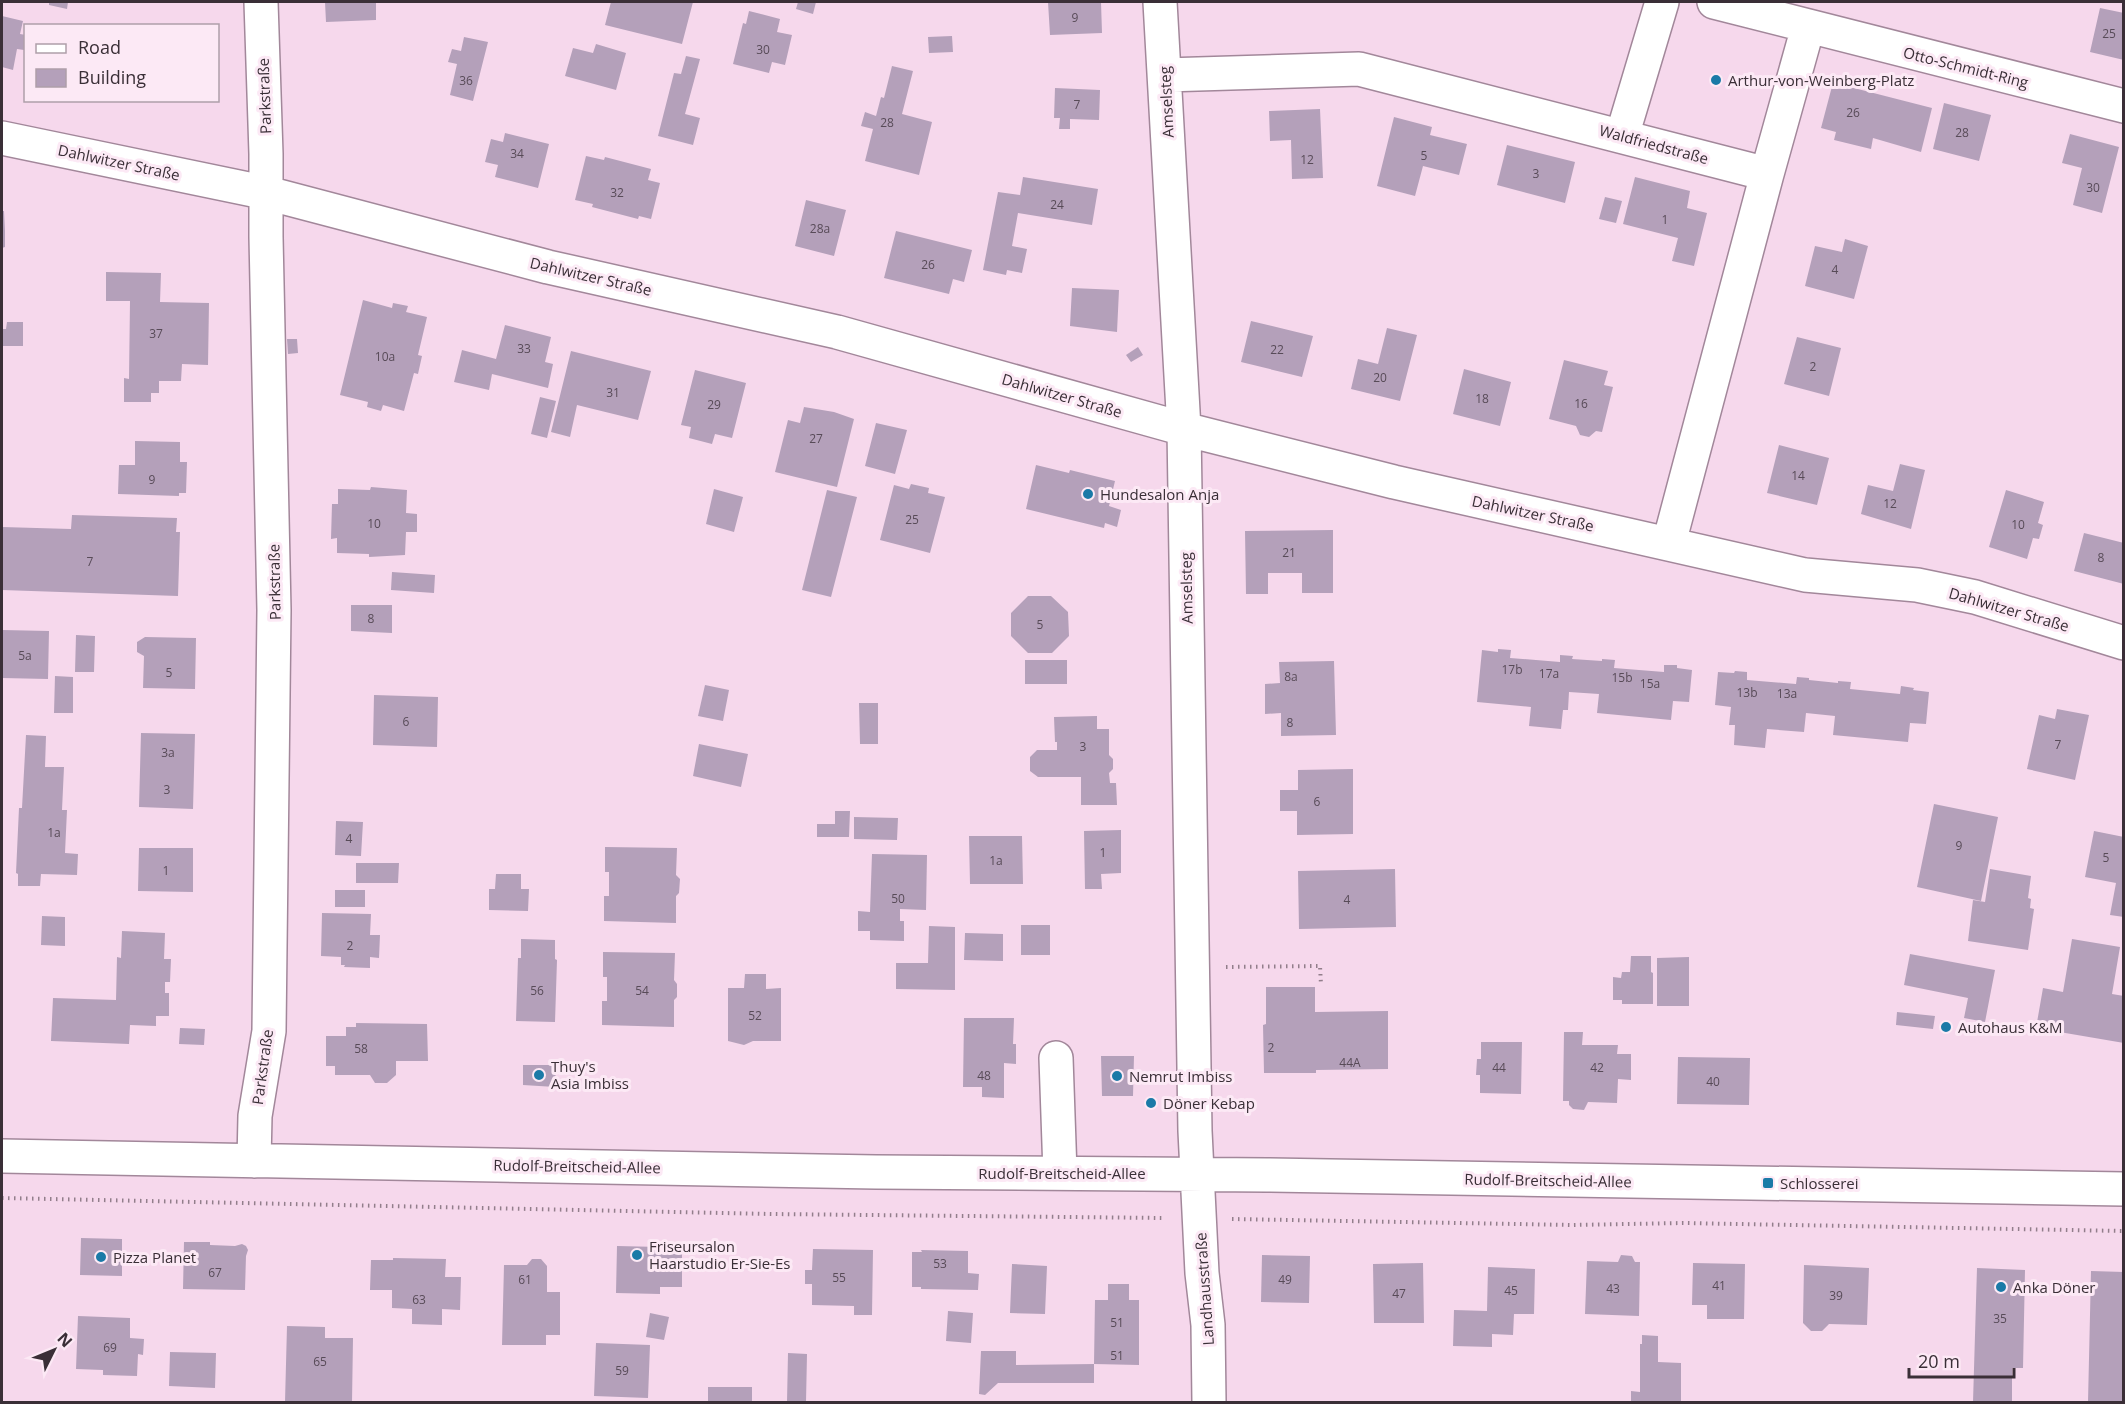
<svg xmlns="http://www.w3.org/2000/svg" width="2125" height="1404" font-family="'Open Sans',sans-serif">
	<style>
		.building { fill: #b4a0ba }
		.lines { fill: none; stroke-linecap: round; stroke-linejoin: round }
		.minor-casing { stroke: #a2879a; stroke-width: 36 }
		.path { stroke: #927e8b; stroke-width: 4; stroke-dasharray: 1.5 4.5; stroke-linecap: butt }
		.minor { stroke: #fff; stroke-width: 33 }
		.poi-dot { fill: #1a7aa7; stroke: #fce9f5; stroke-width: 2 }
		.labels { text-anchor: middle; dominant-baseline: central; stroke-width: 6; stroke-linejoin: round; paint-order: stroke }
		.number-label { font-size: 12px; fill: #584b58 }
		.street-label { font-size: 15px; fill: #3a2f37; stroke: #fce9f5 }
		.poi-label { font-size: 15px; fill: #3a2f37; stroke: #fce9f5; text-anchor: start }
	</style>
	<rect width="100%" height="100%" fill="#f6d8ec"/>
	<path class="building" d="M49 2H68L67 9 49 5Z
		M325 2H376V20L326 22Z
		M611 2H693L682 44 605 25Z
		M798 2H816L813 14 796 9Z
		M1048 2H1101L1102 33 1050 35Z
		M2100 8 2124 13V60L2090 52Z
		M749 11 780 19 777 32 792 35 785 65 772 62 769 73 733 64 743 23 746 24Z
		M2 16 23 21 20 34 26 35V45L24 50 17 49 13 70 2 67Z
		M952 36 953 52 929 53 928 37Z
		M464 37 488 42 473 101 450 95 457 64 448 62 452 49 461 51Z
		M596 44 626 53 616 90 565 76 573 48 593 53Z
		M686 56 700 59 685 114 700 118 693 145 658 136 674 73 681 74Z
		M892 66 913 71 902 114 932 122 919 175 865 161 873 129 861 126 865 112 876 116 881 97 884 98Z
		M1835 75 1851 79 1850 87 1932 108 1921 152 1873 138 1871 149 1834 140 1836 132 1821 128Z
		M1055 88 1100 90 1099 120 1070 119V129H1059L1060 118H1054Z
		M1944 103 1991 115 1979 161 1933 149Z
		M1320 109 1323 178 1292 179 1291 140 1270 141 1269 111Z
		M1394 117 1432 127 1430 135 1467 144 1459 175 1423 166 1415 196 1377 186Z
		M505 133 549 144 538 188 495 177 498 165 485 162 491 139 503 142Z
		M2070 134 2119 147 2102 213 2073 205 2082 168 2062 163Z
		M1507 145 1575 162 1565 203 1497 185Z
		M586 156 604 160 605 157 651 169 648 180 660 183 651 219 639 216 638 219 592 207 593 204 575 200Z
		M1023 177 1098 189 1092 225 1018 213 1012 246 1027 249 1022 273 1007 270 1006 275 983 270 998 192 1020 195Z
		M1635 177 1690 191 1687 208 1707 213 1694 266 1672 261 1678 238 1623 224Z
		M1605 197 1622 201 1616 223 1599 219Z
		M806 200 846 210 834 256 795 246Z
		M2 211H4L5 231V247L2 248Z
		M896 231 972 250 964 282 953 279 949 294 884 278Z
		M1845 239 1868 246 1854 299 1805 286 1815 246 1842 252Z
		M106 272 161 273 160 302 209 303 208 365 182 364 181 381H159V393H151V402H124V378L129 379 130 301H106Z
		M1072 288 1119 290 1117 332 1070 326Z
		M363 300 392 308 393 303 408 306 406 312 427 317 418 355 422 356 418 374 414 373 404 411 383 405 381 411 367 407 368 402 340 395Z
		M1251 321 1313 336 1302 377 1241 362Z
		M7 322H23V346H2V329H6Z
		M505 325 551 337 545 362 553 364 548 388 492 374 489 390 454 382 462 350 496 359Z
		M1387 328 1417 335 1400 401 1351 389 1358 359 1378 364Z
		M1797 337 1841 348 1829 396 1784 384Z
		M287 339H297L298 353 288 354Z
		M1138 347 1143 355 1131 362 1126 355Z
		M571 351 651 371 638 420 577 405 570 437 551 432Z
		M1564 360 1608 371 1604 385 1613 387 1602 432 1596 431 1589 437 1580 435 1576 426 1549 419Z
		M1464 369 1511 382 1500 426 1453 414Z
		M695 370 746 383 732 438 715 434 712 444 689 438 691 427 681 425Z
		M540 397 556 401 547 438 531 434Z
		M804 407 834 412 854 419 837 487 775 472 788 420 800 423Z
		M876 423 907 430 895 474 865 466Z
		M135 441 180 442V462H187L186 493H179V496L118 494 119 465H135Z
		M1779 445 1829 458 1817 505 1767 493Z
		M1900 464 1925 470 1911 529 1861 514 1868 485 1893 491Z
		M1036 465 1069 473 1070 470 1115 481 1109 506 1121 510 1117 527 1105 523 1104 528 1026 509Z
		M911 484 929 488 928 493 945 497 930 553 880 540 894 485 909 489Z
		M371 487 407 490 406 513 417 514V532H406L405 555 369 557V554L337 553V538L331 539 332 504H338V489L370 490Z
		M714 489 743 497 734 532 706 524Z
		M827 490 857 497 831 597 802 590Z
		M2006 490 2044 502 2038 523 2043 525 2039 539 2033 538 2027 559 1989 547Z
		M72 515 177 518 176 532H180L178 596 2 590V527L71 529Z
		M1333 530V593H1302V573H1268V594H1246L1245 531Z
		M2084 533 2124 543V584L2074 571Z
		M392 572 435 575 434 593 391 590Z
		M1028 596H1051L1068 612 1069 636 1052 653H1028L1011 636V613Z
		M351 605H392V633L351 631Z
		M2 630 49 631 48 679 2 678Z
		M76 635 95 636 94 672H75Z
		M145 637 196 638 195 689 143 688 144 656 137 652V642Z
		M1498 649 1511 650 1510 658 1560 662V655L1573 656 1572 659 1602 661V659L1615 660 1614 668 1664 672V665H1677V668L1692 670 1689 702 1673 701 1671 720 1597 713 1599 694 1569 692 1568 710H1563L1561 729 1529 726 1531 707 1477 702 1482 650 1498 652Z
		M1025 660H1067V684H1025Z
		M1334 661 1336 735 1281 736V713L1265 714V684L1280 683 1279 662Z
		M1735 671 1747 672V680L1796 684 1797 677 1809 678V680L1838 683V681L1851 682 1850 689 1900 694 1901 686 1914 688 1913 690 1929 692 1926 724 1910 723 1908 742 1833 735 1835 716 1806 713 1804 732 1767 729 1765 748 1734 745 1735 725H1729L1731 707 1715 705 1718 672 1734 673Z
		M55 676 73 677V713H54Z
		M705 685 729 690 723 721 698 716Z
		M374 695 438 697 437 747 373 745Z
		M859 703H878V744H860Z
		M2057 709 2089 715 2075 780 2027 769 2039 715 2055 719Z
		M1097 716V729H1109V755L1113 759V769L1109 773 1110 783H1116L1117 805H1081V777H1038L1030 771V757L1037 750H1057V742H1055L1054 717Z
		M141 733 195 734 193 809 139 807Z
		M26 735 46 736 45 767H64L62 810H67L65 853 78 854 77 875 41 874 40 886H18V874L16 873 19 808H22Z
		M699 744 748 754 741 787 693 776Z
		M1353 769V834L1297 835V811H1280V790H1298V770Z
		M1934 804 1998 817 1981 901 1917 887Z
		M835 811H850L849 837H817V824H835Z
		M854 817 898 818 897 840 854 839Z
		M336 821 363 822 361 856 335 855Z
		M1121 830V873L1101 874 1102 889H1085L1084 831Z
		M2094 831 2124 837V917L2110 915 2116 883 2085 877Z
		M969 836H1022L1023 884H970Z
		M605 847 677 848 676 875 680 879 679 893 676 896V923L604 921V896H609V872H605Z
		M139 848H193V892L138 891Z
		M872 854 927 855 926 910 900 909V921H904V941L870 940V931H858V911L870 912Z
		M356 863H399L398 883H356Z
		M1395 869 1396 927 1299 929 1298 871Z
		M1990 869 2031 876 2028 898 2031 899 2030 908 2034 909 2028 950 1968 941 1973 900 1985 902Z
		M496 874H521V889H529L528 911 489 910V889H495Z
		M335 890H365V907H335Z
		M322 913 371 914 370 935H380L379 958 370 957V968L344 967 345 965H341V957L321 956Z
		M42 916 65 917V946L41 945Z
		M1021 925H1050V955H1021Z
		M929 926 955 927V990L896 989V963H928Z
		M122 931 165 933 164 959H171L170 982H165V993H169V1016H156V1026L130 1025 129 1044 51 1041 53 998 116 1000 117 957 121 958Z
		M965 933 1003 934V961L964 960Z
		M521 939 555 940V959L557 960 555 1022 516 1021 518 958H521Z
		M2072 939 2120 947 2112 994 2124 996V1043L2036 1028 2043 988 2063 992Z
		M603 952 675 953 674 980 677 984V997L674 1000V1027L602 1025V1001H607V977H603Z
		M1910 954 1995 970 1985 1022 1964 1018 1968 998 1904 985Z
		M1631 956H1651V972L1653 973V1004H1622V1000H1613V977L1621 978 1622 972H1630Z
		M1689 957V1006H1657V958Z
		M745 974H766V989L781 988V1041H753L744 1045 728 1041V988H744Z
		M1266 987H1315V1012L1388 1011V1069L1316 1070V1073H1264L1263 1025 1266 1024Z
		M1897 1012 1935 1016 1933 1029 1896 1025Z
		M964 1018H1014L1013 1044H1016V1064L1004 1063V1098L982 1097V1087H963Z
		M356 1023 427 1024 428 1061H396V1075L387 1083H375L370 1075H335V1066H326V1036H346V1027H356Z
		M180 1028 205 1029 204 1045 179 1044Z
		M1564 1032H1583L1582 1045H1618L1617 1054H1631V1080L1618 1079 1617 1103 1588 1102 1584 1110 1573 1109 1569 1105V1101H1563Z
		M1481 1042H1522L1521 1094 1480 1093V1075H1476L1477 1059H1481Z
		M1101 1056H1134L1133 1096H1102Z
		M1678 1057 1750 1058 1749 1105 1677 1104Z
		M523 1065H556L555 1087 523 1085Z
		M81 1238 122 1239V1276L80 1275Z
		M184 1242H210V1245L235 1246 242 1244 246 1246 248 1250 246 1256 245 1290 183 1289Z
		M617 1246 660 1247V1252H682V1287H660V1294L616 1293Z
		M813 1249 873 1250 872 1315H854V1306L812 1305V1284H805V1270H812Z
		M921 1250 968 1251V1273L979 1274 978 1290 921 1289V1287H912V1252H922Z
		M1262 1255 1310 1256 1309 1303 1261 1302Z
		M1621 1255 1632 1256 1635 1262H1640L1639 1316 1585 1314 1587 1261 1618 1262Z
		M393 1258 446 1259 445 1277H461L460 1310 442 1309V1325L412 1324V1309L392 1308V1290H370L371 1260H393Z
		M532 1259H541L547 1266V1292H560V1335H546V1345H502L504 1265H527Z
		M1423 1263 1424 1323H1374L1373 1264Z
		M1693 1263 1745 1264 1744 1319H1707V1305H1692Z
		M1012 1264 1047 1266 1045 1314 1010 1313Z
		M1804 1265 1869 1268 1867 1325 1829 1324 1822 1331H1811L1803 1323Z
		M1488 1267 1535 1269 1534 1314H1514L1513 1335 1492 1334V1347L1453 1346 1454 1310 1487 1311Z
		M1977 1268 2025 1270 2023 1368H2012V1402H1973Z
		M2091 1271 2124 1272V1402H2088Z
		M1108 1284H1129V1300H1139V1365L1094 1364V1383H998L985 1395 979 1394 981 1351H1016V1365L1094 1364 1095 1300H1108Z
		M948 1311 973 1313 971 1343 946 1341Z
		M650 1313 669 1317 664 1340 646 1337Z
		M78 1316 130 1318V1338L144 1339 143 1355 138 1354 137 1376 103 1375V1370L76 1369Z
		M287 1326 325 1327V1338H353L352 1402H285Z
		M1642 1335 1658 1336V1362L1681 1363V1402H1631V1391L1640 1392V1344H1642Z
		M596 1343 650 1345 648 1398 594 1396Z
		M170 1352 216 1353 215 1388 169 1386Z
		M788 1353 807 1354 806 1402H787Z
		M708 1387H752V1402H708Z"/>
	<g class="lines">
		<g class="minor-casing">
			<path id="minor" d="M1160 2 1184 429 1195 1131 1202 1273 1208 1325 1209 1402
				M1714 2 2124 106
				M1165 75 1359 69 1767 174 1669 543
				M1622 136 1662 2
				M2 138 267 193 548 267 837 332 1184 429 1394 482 1805 575 1917 585 1975 597 2124 643
				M1767 174 1808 27
				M1056 1058 1060 1173
				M2 1156 876 1172 1267 1175 2124 1189
				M254 1161 255 1116 269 1031 274 610 266 237V154L261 2"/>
		</g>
		<path class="path" d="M1226 967 1320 966 1321 985
			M2 1198 771 1214 1165 1218
			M1232 1219 1572 1225 1683 1223 2124 1231"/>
		<use href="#minor" class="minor"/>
	</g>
	<g class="poi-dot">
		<circle cx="1716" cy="80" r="6"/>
		<circle cx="1088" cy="494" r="6"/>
		<circle cx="1946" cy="1027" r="6"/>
		<circle cx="539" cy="1075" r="6"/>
		<circle cx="1117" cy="1076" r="6"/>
		<circle cx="1151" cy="1103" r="6"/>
		<rect x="1762" y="1177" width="12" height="12" rx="3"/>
		<circle cx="637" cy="1255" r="6"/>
		<circle cx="101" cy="1257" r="6"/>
		<circle cx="2001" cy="1287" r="6"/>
	</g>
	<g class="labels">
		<g class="number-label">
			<text x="1075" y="17">9</text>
			<text x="2109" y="33">25</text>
			<text x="763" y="49">30</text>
			<text x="466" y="80">36</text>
			<text x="1077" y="104">7</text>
			<text x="1853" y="112">26</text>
			<text x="887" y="122">28</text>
			<text x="1962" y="132">28</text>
			<text x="517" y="153">34</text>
			<text x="1424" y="155">5</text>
			<text x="1307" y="159">12</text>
			<text x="1536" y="173">3</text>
			<text x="2093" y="187">30</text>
			<text x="617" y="192">32</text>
			<text x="1057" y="204">24</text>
			<text x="1665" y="219">1</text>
			<text x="820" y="228">28a</text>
			<text x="928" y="264">26</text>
			<text x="1835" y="269">4</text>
			<text x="156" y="333">37</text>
			<text x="524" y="348">33</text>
			<text x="1277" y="349">22</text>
			<text x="385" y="356">10a</text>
			<text x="1813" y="366">2</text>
			<text x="1380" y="377">20</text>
			<text x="613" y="392">31</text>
			<text x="1482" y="398">18</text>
			<text x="1581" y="403">16</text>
			<text x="714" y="404">29</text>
			<text x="816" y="438">27</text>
			<text x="1798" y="475">14</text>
			<text x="152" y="479">9</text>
			<text x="1890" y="503">12</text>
			<text x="912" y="519">25</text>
			<text x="374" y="523">10</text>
			<text x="2018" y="524">10</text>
			<text x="1289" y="552">21</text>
			<text x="2101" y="557">8</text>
			<text x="90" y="561">7</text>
			<text x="371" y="618">8</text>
			<text x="1040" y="624">5</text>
			<text x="25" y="655">5a</text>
			<text x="1512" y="669">17b</text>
			<text x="169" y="672">5</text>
			<text x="1549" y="673">17a</text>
			<text x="1291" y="676">8a</text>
			<text x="1622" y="677">15b</text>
			<text x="1650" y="683">15a</text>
			<text x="1747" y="692">13b</text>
			<text x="1787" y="693">13a</text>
			<text x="406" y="721">6</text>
			<text x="1290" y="722">8</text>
			<text x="2058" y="744">7</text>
			<text x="1083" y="746">3</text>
			<text x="168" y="752">3a</text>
			<text x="167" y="789">3</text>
			<text x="1317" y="801">6</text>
			<text x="54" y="832">1a</text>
			<text x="349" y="838">4</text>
			<text x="1959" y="845">9</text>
			<text x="1103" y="852">1</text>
			<text x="2106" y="857">5</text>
			<text x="996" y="860">1a</text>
			<text x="166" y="870">1</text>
			<text x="898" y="898">50</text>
			<text x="1347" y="899">4</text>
			<text x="350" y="945">2</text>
			<text x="537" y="990">56</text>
			<text x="642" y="990">54</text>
			<text x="755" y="1015">52</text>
			<text x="1271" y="1047">2</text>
			<text x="361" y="1048">58</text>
			<text x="1350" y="1062">44A</text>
			<text x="1499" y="1067">44</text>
			<text x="1597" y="1067">42</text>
			<text x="984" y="1075">48</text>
			<text x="1713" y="1081">40</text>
			<text x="940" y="1263">53</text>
			<text x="215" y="1272">67</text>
			<text x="839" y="1277">55</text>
			<text x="525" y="1279">61</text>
			<text x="1285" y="1279">49</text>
			<text x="1719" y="1285">41</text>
			<text x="1613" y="1288">43</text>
			<text x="1511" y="1290">45</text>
			<text x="1399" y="1293">47</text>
			<text x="1836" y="1295">39</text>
			<text x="419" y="1299">63</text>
			<text x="2000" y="1318">35</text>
			<text x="1117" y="1322">51</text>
			<text x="110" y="1347">69</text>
			<text x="1117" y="1355">51</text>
			<text x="320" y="1361">65</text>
			<text x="622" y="1370">59</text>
		</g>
		<g class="street-label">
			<text transform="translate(1966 67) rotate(14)">Otto-Schmidt-Ring</text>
			<text transform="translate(264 96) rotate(-92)">Parkstraße</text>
			<text transform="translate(1166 102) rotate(-93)">Amselsteg</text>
			<text transform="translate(1654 144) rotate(15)">Waldfriedstraße</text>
			<text transform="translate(119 162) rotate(12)">Dahlwitzer Straße</text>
			<text transform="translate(591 276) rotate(13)">Dahlwitzer Straße</text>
			<text transform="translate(1062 395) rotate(16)">Dahlwitzer Straße</text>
			<text transform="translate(1533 513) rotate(12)">Dahlwitzer Straße</text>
			<text transform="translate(274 582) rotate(-91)">Parkstraße</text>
			<text transform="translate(1186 588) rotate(-91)">Amselsteg</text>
			<text transform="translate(2009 609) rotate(16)">Dahlwitzer Straße</text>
			<text transform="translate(262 1067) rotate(-82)">Parkstraße</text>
			<text transform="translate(577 1166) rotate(1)">Rudolf-Breitscheid-Allee</text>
			<text x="1062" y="1173">Rudolf-Breitscheid-Allee</text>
			<text transform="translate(1548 1180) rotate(1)">Rudolf-Breitscheid-Allee</text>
			<text transform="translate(1204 1289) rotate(-94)">Landhausstraße</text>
		</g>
		<g class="poi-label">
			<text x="1728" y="80">Arthur-von-Weinberg-Platz</text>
			<text x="1100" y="494">Hundesalon Anja</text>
			<text x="1958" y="1027">Autohaus K&amp;M</text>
			<text x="551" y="1066">Thuy's<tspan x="551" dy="17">Asia Imbiss</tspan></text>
			<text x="1129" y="1076">Nemrut Imbiss</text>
			<text x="1163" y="1103">Döner Kebap</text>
			<text x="1780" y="1183">Schlosserei</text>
			<text x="649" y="1246">Friseursalon<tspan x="649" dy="17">Haarstudio Er-Sie-Es</tspan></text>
			<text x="113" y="1257">Pizza Planet</text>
			<text x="2013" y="1287">Anka Döner</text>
		</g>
	</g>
	<rect width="2125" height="1404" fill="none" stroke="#3a2f37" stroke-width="6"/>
	<rect x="24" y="24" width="195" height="78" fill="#fce9f5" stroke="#ae9fa9" stroke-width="1.5"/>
	<rect x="36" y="44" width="30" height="9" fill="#ffffff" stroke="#ae9fa9" stroke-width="1.5"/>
	<text x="78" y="54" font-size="18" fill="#3a2f37">Road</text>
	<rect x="36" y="69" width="30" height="18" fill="#b4a0ba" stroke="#ae9fa9" stroke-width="1.5"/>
	<text x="78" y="84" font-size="18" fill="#3a2f37">Building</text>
	<g transform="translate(54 1350) rotate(47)" stroke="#fce9f5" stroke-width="4.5" paint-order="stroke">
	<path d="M0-4.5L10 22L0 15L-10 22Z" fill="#3a2f37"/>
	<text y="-9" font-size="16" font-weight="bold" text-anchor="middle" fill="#3a2f37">N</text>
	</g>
	<path d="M1909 1368v9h105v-9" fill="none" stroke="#3a2f37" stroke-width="3"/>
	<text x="1918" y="1368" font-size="18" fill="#3a2f37" stroke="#fce9f5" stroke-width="4.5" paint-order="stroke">20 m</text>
</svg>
